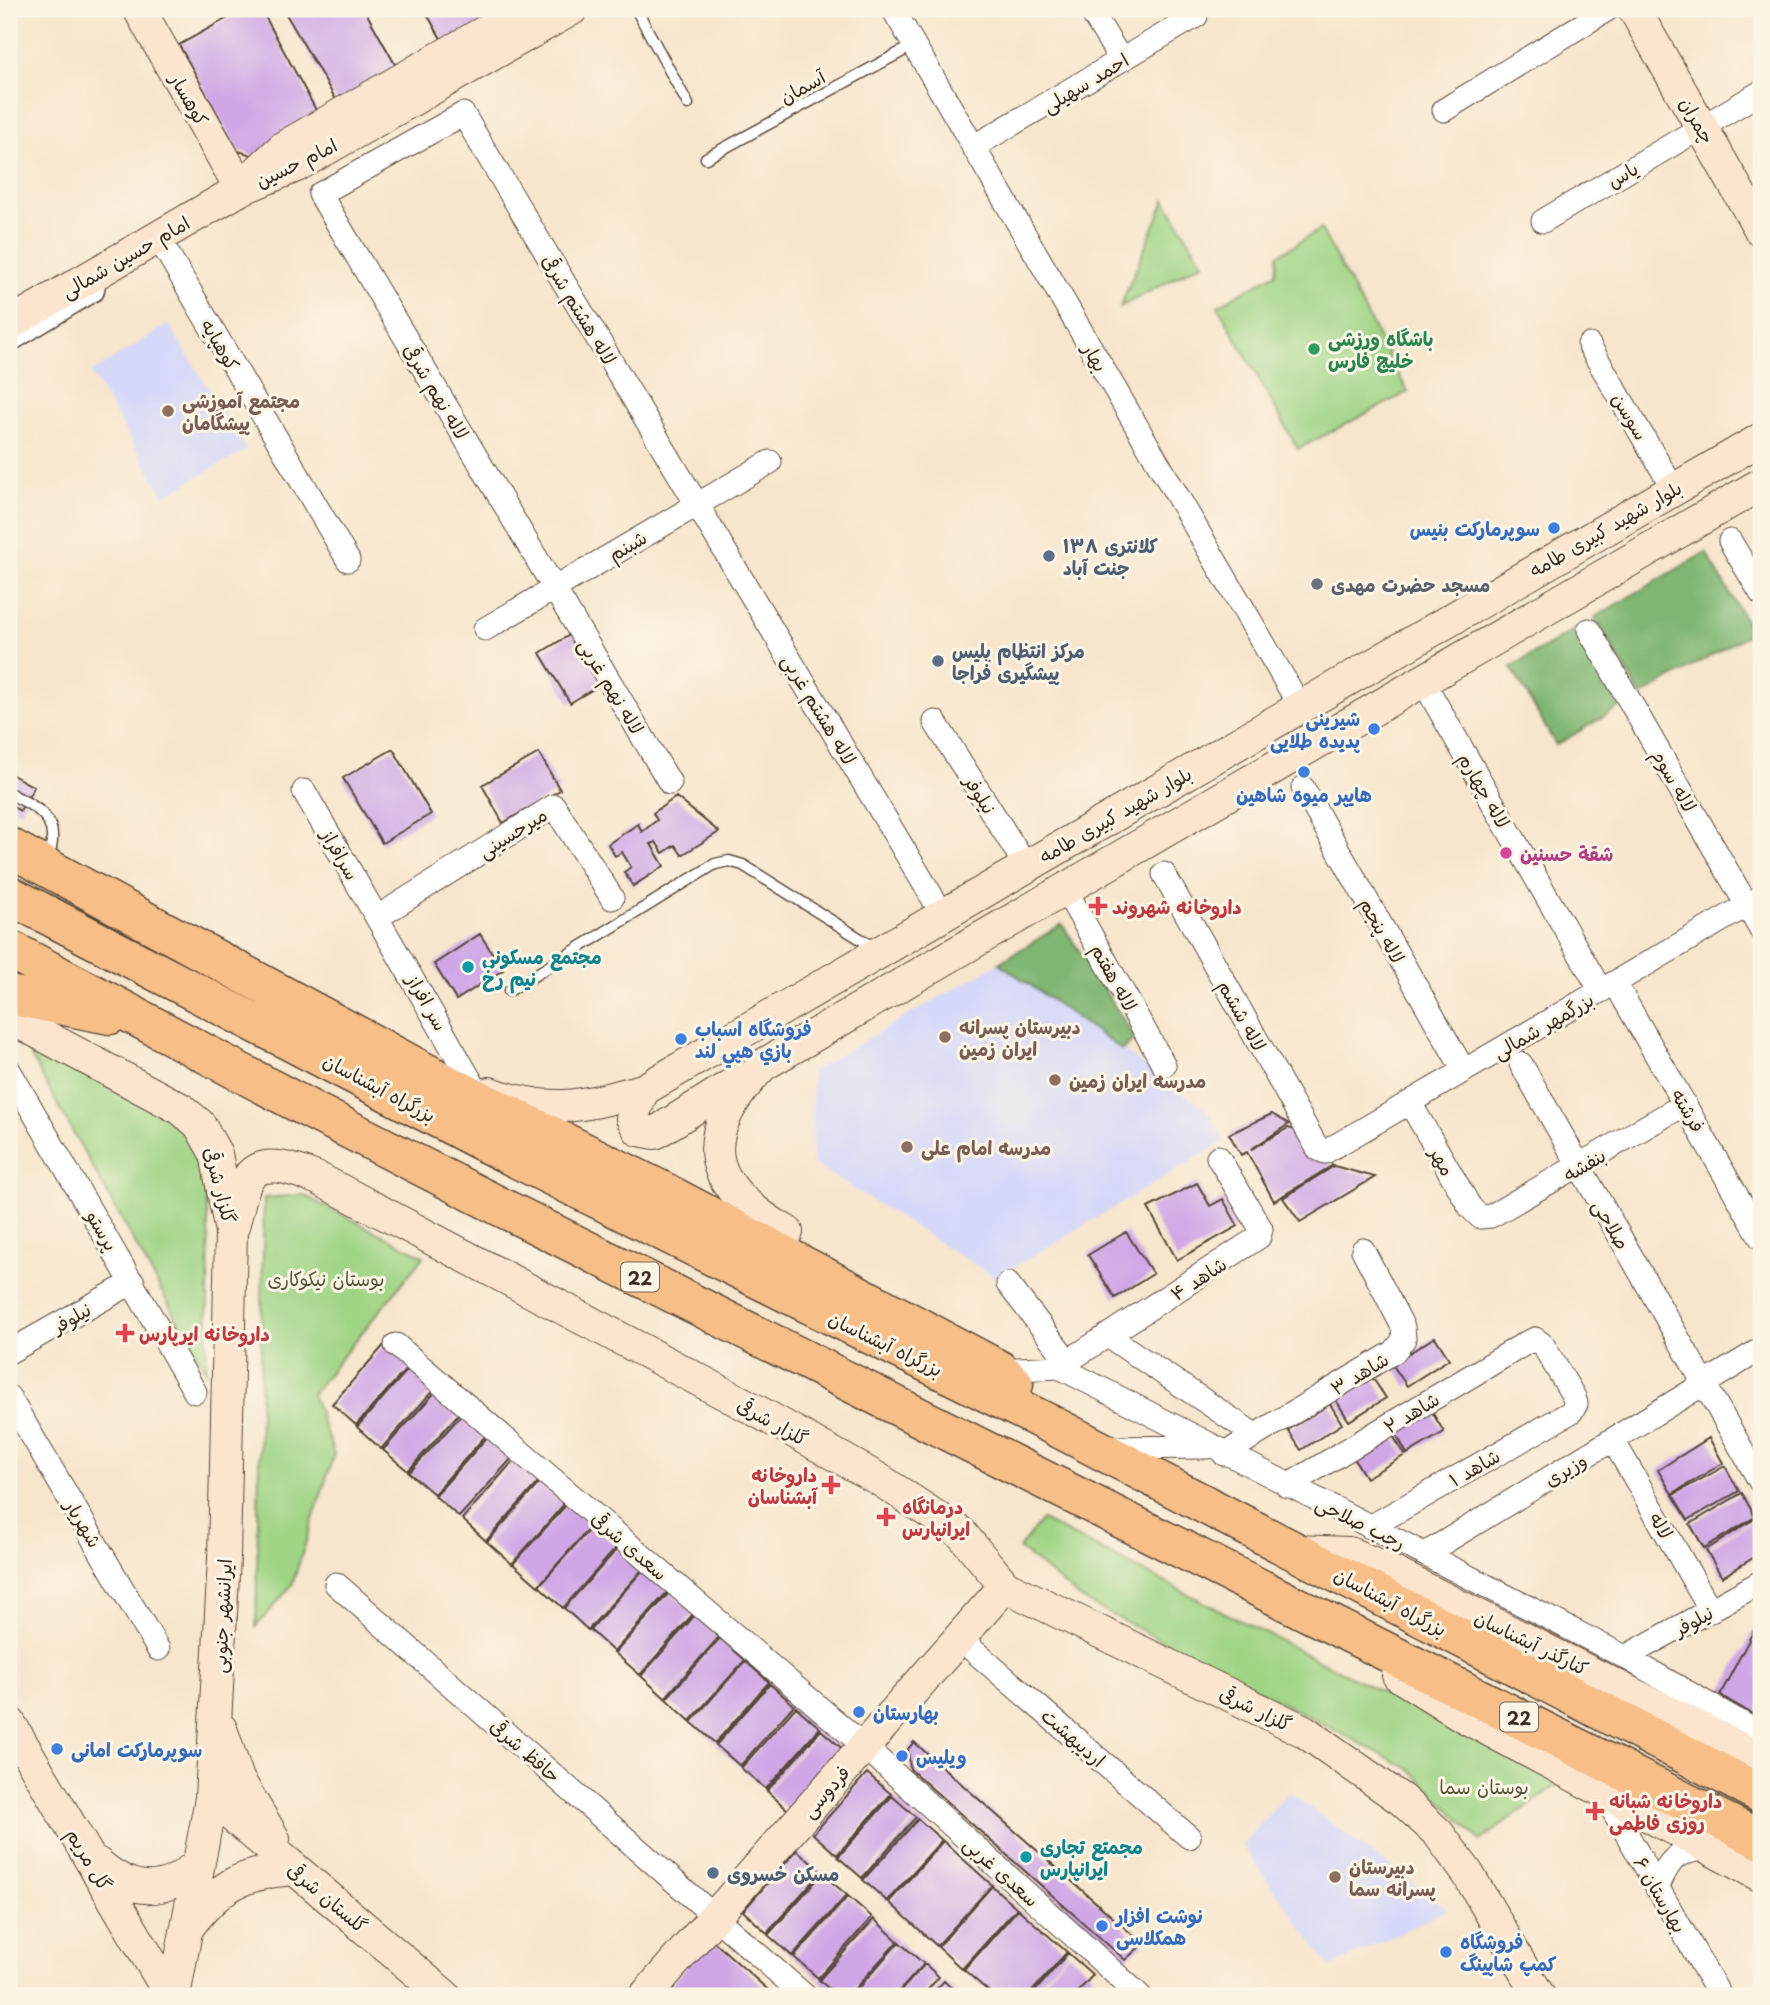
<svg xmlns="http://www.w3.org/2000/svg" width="1770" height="2005" font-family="'Playpen Sans','Playpen Sans Arabic',sans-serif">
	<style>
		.built { fill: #d5d8f9 }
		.green { fill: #9fd485; stroke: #6d7f52; stroke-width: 2 }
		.forest { fill: #7fb672; stroke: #5d7048; stroke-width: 2 }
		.building { fill: #cfa7e6 }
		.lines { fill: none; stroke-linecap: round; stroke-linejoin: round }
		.lane-casing { stroke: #574638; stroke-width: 13 }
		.street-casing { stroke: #574638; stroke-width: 25 }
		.secondary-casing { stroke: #574638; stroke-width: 34 }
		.highway-casing { stroke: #574638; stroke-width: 41 }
		.lane { stroke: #fff; stroke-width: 10 }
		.street { stroke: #fff; stroke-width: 23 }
		.secondary { stroke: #fce5cf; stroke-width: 32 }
		.highway { stroke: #f7be87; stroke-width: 38 }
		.leisure-dot { fill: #2e9e5b; stroke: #fcf5e5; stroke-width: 2.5 }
		.education-dot { fill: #8d6e63; stroke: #fcf5e5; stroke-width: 2.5 }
		.shop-dot { fill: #3f7fe0; stroke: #fcf5e5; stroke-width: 2.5 }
		.service-dot { fill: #5c6f8a; stroke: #fcf5e5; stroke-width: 2.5 }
		.worship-dot { fill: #6b7280; stroke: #fcf5e5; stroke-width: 2.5 }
		.hotel-dot { fill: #d1479c; stroke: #fcf5e5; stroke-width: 2.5 }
		.health-dot { fill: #e0444e; stroke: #fcf5e5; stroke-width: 2.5 }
		.culture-dot { fill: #0f9aa8; stroke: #fcf5e5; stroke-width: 2.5 }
		.labels { text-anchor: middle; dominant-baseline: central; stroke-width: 6; stroke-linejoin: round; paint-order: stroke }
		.shield { fill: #fcf5e5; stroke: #75675a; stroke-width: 2 }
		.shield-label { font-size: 18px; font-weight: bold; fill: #3b2a1e }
		.street-label { font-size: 19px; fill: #3b2a1e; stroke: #fcf5e5 }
		.leisure-label { font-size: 19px; font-weight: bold; fill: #27864d; stroke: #fcf5e5; text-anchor: start }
		.education-label { font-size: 19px; font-weight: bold; fill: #785e54; stroke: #fcf5e5; text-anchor: start }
		.shop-label { font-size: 19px; font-weight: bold; fill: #366cbe; stroke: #fcf5e5; text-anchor: start }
		.service-label { font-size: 19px; font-weight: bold; fill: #4e5e75; stroke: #fcf5e5; text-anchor: start }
		.worship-label { font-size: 19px; font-weight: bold; fill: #5b616d; stroke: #fcf5e5; text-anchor: start }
		.hotel-label { font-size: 19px; font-weight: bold; fill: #b23c85; stroke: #fcf5e5; text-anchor: start }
		.health-label { font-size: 19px; font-weight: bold; fill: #be3a42; stroke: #fcf5e5; text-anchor: start }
		.culture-label { font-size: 19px; font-weight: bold; fill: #0d838f; stroke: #fcf5e5; text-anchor: start }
		.park-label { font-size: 19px; fill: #545438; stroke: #fcf5e5 }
	</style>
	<rect width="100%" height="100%" fill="#fcf5e5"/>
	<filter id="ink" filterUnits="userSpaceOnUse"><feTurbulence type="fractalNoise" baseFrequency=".0143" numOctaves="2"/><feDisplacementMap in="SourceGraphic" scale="14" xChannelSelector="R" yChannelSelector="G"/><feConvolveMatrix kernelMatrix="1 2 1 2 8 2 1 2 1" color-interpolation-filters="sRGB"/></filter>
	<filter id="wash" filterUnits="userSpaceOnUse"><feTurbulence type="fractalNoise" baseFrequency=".00686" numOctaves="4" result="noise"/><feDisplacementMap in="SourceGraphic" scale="28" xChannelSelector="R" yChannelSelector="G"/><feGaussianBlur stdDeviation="1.57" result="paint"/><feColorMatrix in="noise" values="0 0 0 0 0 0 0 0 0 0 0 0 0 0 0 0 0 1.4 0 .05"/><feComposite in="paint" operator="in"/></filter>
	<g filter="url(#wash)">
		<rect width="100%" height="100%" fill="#f7e5cc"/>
		<path class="built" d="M169 324 246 450 164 496 91 373Z
			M999 963 1207 1110 1225 1141 996 1278 812 1163V1071Z
			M1289 1792 1448 1909 1330 1967 1242 1845Z"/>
		<path class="green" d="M1165 200 1203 263 1120 307Z
			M1321 229 1408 392 1298 449 1218 306 1276 273 1278 255Z
			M24 1044C60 1062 169 1109 190 1138 218 1176 206 1320 206 1371Z
			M303 1195 424 1256 312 1394 334 1454 292 1585 256 1627 264 1198Z
			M1042 1520 1389 1696 1568 1777 1480 1841 1410 1769 1081 1599 1019 1548Z"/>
		<path class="forest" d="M1706 552 1752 632 1641 696 1595 617Z
			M1576 629 1620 707 1556 745 1511 667Z
			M1062 924 1135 1038 1122 1050 999 963Z"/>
		<g id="blocks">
			<path class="building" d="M244 9H261L322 121 258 157 238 151 179 45Z
				M283 9H364L401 75 342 110Z
				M424 9H493L498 18 447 49Z
				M576 631 605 682 570 703 540 653Z
				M393 749 431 814 382 843 343 778Z
				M539 753 560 790 503 823 482 785Z
				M9 773 34 787 20 811 9 805Z
				M676 797 719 832 682 855 675 845 663 853 656 842 651 844 664 866 633 886 624 872 631 867 622 852 615 856 608 844 638 824 642 832 657 820 653 813Z
				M480 934 503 970 456 1000 434 964Z
				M1272 1114 1289 1124 1250 1150 1288 1128 1300 1131 1311 1146 1333 1165 1274 1201 1247 1152 1241 1155 1229 1134Z
				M1334 1166 1375 1177 1300 1222 1283 1198Z
				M1197 1183 1210 1206 1223 1199 1238 1226 1177 1260 1148 1208Z
				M1126 1232 1153 1274 1115 1298 1088 1255Z
				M1435 1337 1449 1359 1407 1386 1392 1364Z
				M386 1343 410 1365 356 1425 332 1404Z
				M411 1366 436 1387 381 1449 357 1427Z
				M1372 1377 1386 1398 1349 1421 1336 1400Z
				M438 1389 462 1410 408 1471 383 1450Z
				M1330 1404 1342 1424 1301 1450 1288 1430Z
				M1429 1407 1444 1432 1407 1454 1394 1430Z
				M464 1412 488 1433 434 1494 409 1473Z
				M1390 1431 1405 1455 1366 1478 1352 1455Z
				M489 1435 514 1456 459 1517 435 1496Z
				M1709 1438 1723 1463 1672 1494 1658 1470Z
				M516 1458 540 1480 486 1541 462 1519Z
				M1725 1466 1739 1491 1688 1520 1673 1495Z
				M541 1481 565 1503 512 1564 487 1542Z
				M1742 1493 1755 1517 1704 1548 1690 1524Z
				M568 1503 592 1525 538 1586 513 1564Z
				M1756 1518 1761 1527V1553L1722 1577 1706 1550Z
				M593 1525 617 1547 563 1608 539 1586Z
				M619 1547 643 1569 588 1630 564 1608Z
				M644 1569 668 1591 614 1652 590 1630Z
				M670 1592 694 1613 640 1675 615 1653Z
				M695 1615 719 1637 665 1698 641 1676Z
				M1761 1617V1719L1720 1695Z
				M720 1638 745 1660 690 1721 666 1699Z
				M745 1661 769 1682 715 1743 691 1722Z
				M770 1684 794 1705 740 1766 716 1745Z
				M796 1707 820 1728 766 1789 741 1768Z
				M821 1730 845 1751 790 1812 767 1791Z
				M914 1742 1143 1944 1125 1960 910 1769 908 1749Z
				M867 1773 891 1794 837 1855 813 1834Z
				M892 1796 916 1817 862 1878 838 1857Z
				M918 1819 942 1840 887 1901 863 1880Z
				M943 1841 992 1885 937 1946 889 1902Z
				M797 1850 821 1872 767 1933 743 1911Z
				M822 1874 847 1895 792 1956 768 1935Z
				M992 1886 1017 1908 962 1969 938 1947Z
				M848 1896 872 1917 818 1978 794 1957Z
				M1018 1909 1067 1952 1028 1996H994L964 1970Z
				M874 1919 898 1941 848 1996H837L819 1980Z
				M711 1939 775 1996H660Z
				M899 1942 924 1964 895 1996H851Z
				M1068 1953 1093 1975 1074 1996H1031Z
				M925 1964 939 1977 922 1996H896Z
				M944 1981 958 1994 956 1996H930Z"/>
		</g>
	</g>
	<g filter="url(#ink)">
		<use href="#blocks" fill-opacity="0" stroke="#574638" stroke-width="2"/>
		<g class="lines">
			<g class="lane-casing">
				<path id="lane" d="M636 9 688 104
					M706 158 914 45
					M9 348 98 294 100 285 94 278
					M9 793C33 806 58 815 51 848L39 854
					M509 991 715 864 729 861 743 865 878 950"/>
			</g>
			<g class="street-casing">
				<path id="street" d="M893 9 1300 706
					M1090 9 1121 60
					M1444 110 1608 9
					M973 147 1196 16 1191 9
					M1543 221 1761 92
					M158 237 348 560
					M1589 345 1673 488
					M1730 541 1761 593
					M485 629 770 462
					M1589 630 1761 930
					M1432 697 1601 991
					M935 722 1026 866
					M670 783 320 194 463 114 943 915
					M1303 788 1464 1071
					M304 791 475 1088
					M1164 874 1318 1149 1325 1152 1761 897
					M1065 889 1164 1065
					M378 917 554 806 612 898
					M1615 983 1761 1238
					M1521 1064 1761 1483
					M9 1070 195 1392
					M1410 1103 1470 1207 1480 1217 1491 1216 1685 1104
					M1008 1284 1068 1361
					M1108 1336 1255 1435
					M396 1345 864 1746 1140 1996
					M9 1352 133 1282
					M1059 1367 1259 1237 1261 1229 1218 1157
					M997 1370 1059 1367 1625 1657 1761 1734
					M9 1397 158 1649
					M1613 1440 1711 1611
					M1105 1448 1207 1447
					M1224 1454 1394 1352 1404 1339 1403 1327 1363 1250
					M1287 1486 1526 1343 1535 1339 1543 1345 1574 1397 1576 1404 1571 1412 1370 1527
					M1425 1554 1761 1349
					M336 1584 805 1996
					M959 1638 1189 1837
					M1625 1657 1761 1582
					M1602 1791 1720 1996
					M1657 1888C1671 1857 1675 1851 1710 1849"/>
			</g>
			<g class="secondary-casing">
				<path id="secondary" d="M139 9 241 189
					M1634 9 1761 231
					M254 175 284 147 525 9
					M9 324 241 189 296 166 572 9
					M9 1017 181 1109 199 1124 216 1154 231 1232 224 1558 211 1798 174 1996
					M643 1090 632 1118 639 1130 655 1133 741 1079
					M490 1093C553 1115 581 1106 643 1090L1761 439
					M231 1232C237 1216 239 1199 245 1184 256 1153 298 1171 319 1179L748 1406 880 1480 961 1533 1005 1586 1304 1731 1402 1800 1438 1833 1468 1874 1539 1996
					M787 1232C701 1183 696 1135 763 1065L1761 484
					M1295 1551 1349 1553 1380 1566 1761 1759
					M1398 1675 1463 1716 1761 1876
					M9 1722 171 1996
					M221 1729 238 1779 274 1839
					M211 1798 445 1996
					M97 1863C132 1894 165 1897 199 1862
					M188 1927C220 1885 241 1873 294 1869
					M645 1996 1005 1586"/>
			</g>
			<g class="highway-casing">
				<path id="highway" d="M9 847 447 1084 661 1190 1000 1370 1014 1384
					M9 895 489 1145 1054 1426 1761 1794
					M9 949 313 1111 499 1206 1761 1840
					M9 995 110 1015"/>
			</g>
			<use href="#lane" class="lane"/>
			<use href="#street" class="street"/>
			<use href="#secondary" class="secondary"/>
			<use href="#highway" class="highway"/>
		</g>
	</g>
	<circle class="leisure-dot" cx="1314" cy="349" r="7"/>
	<g class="education-dot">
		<circle cx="168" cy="411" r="7"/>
		<circle cx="945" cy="1037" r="7"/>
		<circle cx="1055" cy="1080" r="7"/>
		<circle cx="907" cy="1147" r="7"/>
		<circle cx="1335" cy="1877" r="7"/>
	</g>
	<g class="shop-dot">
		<circle cx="1554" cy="528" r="7"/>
		<circle cx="1374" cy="729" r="7"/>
		<circle cx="1304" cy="772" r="7"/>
		<circle cx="681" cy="1039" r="7"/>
		<circle cx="859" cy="1712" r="7"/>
		<circle cx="57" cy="1749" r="7"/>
		<circle cx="902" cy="1756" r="7"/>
		<circle cx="1102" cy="1926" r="7"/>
		<circle cx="1446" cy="1952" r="7"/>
	</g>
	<g class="service-dot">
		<circle cx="1049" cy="556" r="7"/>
		<circle cx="938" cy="661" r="7"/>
		<circle cx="713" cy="1873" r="7"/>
	</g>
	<circle class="worship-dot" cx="1317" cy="584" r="7"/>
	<circle class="hotel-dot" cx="1506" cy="853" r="7"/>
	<g class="health-dot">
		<path d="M1094.5 895.5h7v7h7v7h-7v7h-7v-7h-7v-7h7z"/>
		<path d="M121.5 1322.5h7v7h7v7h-7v7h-7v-7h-7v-7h7z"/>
		<path d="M827.5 1474.5h7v7h7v7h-7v7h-7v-7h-7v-7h7z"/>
		<path d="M882.5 1506.5h7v7h7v7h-7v7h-7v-7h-7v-7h7z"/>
		<path d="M1591.5 1800.5h7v7h7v7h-7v7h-7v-7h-7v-7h7z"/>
	</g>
	<g class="culture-dot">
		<circle cx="468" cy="967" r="7"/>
		<circle cx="1026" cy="1857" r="7"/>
	</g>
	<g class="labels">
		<g class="shield">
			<rect x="621" y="1262.5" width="38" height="29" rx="5"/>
			<rect x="1500" y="1702.5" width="38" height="29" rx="5"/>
		</g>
		<g class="shield-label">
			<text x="640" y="1277">22</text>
			<text x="1519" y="1717">22</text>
		</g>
		<g class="street-label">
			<text transform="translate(1085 82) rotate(-31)">احمد سهیلی</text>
			<text transform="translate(802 86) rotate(-29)">آسمان</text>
			<text transform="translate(190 99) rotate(60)">کوهسار</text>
			<text transform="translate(1698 120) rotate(60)">چمران</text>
			<text transform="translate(296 162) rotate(-26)">امام حسین</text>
			<text transform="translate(1622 174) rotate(-31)">یاس</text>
			<text transform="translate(125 256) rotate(-30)">امام حسین شمالی</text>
			<text transform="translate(580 309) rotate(59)">لاله هشتم شرقی</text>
			<text transform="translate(221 344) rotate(60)">کوهپایه</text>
			<text transform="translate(1096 357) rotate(60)">بهار</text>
			<text transform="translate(437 391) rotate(59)">لاله نهم شرقی</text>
			<text transform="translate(1631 416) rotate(59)">سوسن</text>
			<text transform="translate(1605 528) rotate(-30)">بلوار شهید کبیری طامه</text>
			<text transform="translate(627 545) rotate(-30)">شبنم</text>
			<text transform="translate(612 686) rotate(59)">لاله نهم غربی</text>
			<text transform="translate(820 709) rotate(59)">لاله هشتم غربی</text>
			<text transform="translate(1675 780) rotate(60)">لاله سوم</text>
			<text transform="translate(1485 790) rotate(60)">لاله چهارم</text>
			<text transform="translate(981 794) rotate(58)">نیلوفر</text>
			<text transform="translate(1115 814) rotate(-30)">بلوار شهید کبیری طامه</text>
			<text transform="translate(512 832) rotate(-32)">میرحسینی</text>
			<text transform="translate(341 854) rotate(60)">سرافراز</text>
			<text transform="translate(1383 930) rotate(61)">لاله پنجم</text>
			<text transform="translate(1115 977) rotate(61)">لاله هفتم</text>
			<text transform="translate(428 1002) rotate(60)">سر افراز</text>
			<text transform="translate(1243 1015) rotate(61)">لاله ششم</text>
			<text transform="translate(1543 1025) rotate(-30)">بزرگمهر شمالی</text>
			<text transform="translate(380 1087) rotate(28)">بزرگراه آبشناسان</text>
			<text transform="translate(1689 1110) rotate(60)">فرشته</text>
			<text transform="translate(1443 1161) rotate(60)">مهر</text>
			<text transform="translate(1584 1164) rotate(-30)">بنفشه</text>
			<text transform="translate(221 1185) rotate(76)">گلزار شرقی</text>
			<text transform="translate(1612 1224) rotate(60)">صلاحی</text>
			<text transform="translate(103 1230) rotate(60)">پرستو</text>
			<text transform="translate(1198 1278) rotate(-33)">شاهد ۴</text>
			<text transform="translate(71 1317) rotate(-30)">نیلوفر</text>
			<text transform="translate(886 1343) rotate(26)">بزرگراه آبشناسان</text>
			<text transform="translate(1359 1373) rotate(-31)">شاهد ۳</text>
			<text transform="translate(1411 1412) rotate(-31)">شاهد ۲</text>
			<text transform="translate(773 1421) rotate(29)">گلزار شرقی</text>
			<text transform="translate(1474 1467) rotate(-30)">شاهد ۱</text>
			<text transform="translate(1565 1469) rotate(-31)">وزیری</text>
			<text transform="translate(1361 1522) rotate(26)">رجب صلاحی</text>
			<text transform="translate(84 1523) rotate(59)">شهریار</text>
			<text transform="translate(1662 1525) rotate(60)">لاله</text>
			<text transform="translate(630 1545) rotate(41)">سعدی شرقی</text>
			<text transform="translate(1391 1601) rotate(28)">بزرگراه آبشناسان</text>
			<text transform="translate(221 1616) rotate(-87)">ایرانشهر جنوبی</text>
			<text transform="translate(1693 1620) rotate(-29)">نیلوفر</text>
			<text transform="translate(1532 1642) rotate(26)">کنارگذر آبشناسان</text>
			<text transform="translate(1256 1708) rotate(26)">گلزار شرقی</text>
			<text transform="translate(1074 1737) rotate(41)">اردیبهشت</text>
			<text transform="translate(526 1750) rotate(41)">حافظ شرقی</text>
			<text transform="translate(825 1791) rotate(-49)">فردوسی</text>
			<text transform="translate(90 1859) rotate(59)">گل مریم</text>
			<text transform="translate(1002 1871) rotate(42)">سعدی غربی</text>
			<text transform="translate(1661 1894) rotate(60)">بهارستان ۶</text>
			<text transform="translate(328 1897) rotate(40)">گلستان شرقی</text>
		</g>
		<g class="leisure-label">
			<text x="1328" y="338">باشگاه ورزشی<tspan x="1328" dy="22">خلیج فارس</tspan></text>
		</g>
		<g class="education-label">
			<text x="182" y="400">مجتمع آموزشی<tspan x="182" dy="22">پیشگامان</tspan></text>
			<text x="959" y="1026">دبیرستان پسرانه<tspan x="959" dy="22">ایران زمین</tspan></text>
			<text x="1069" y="1080">مدرسه ایران زمین</text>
			<text x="921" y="1147">مدرسه امام علی</text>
			<text x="1349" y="1866">دبیرستان<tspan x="1349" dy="22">پسرانه سما</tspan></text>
		</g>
		<g class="shop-label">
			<text x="1540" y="528" text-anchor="end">سوپرمارکت بنیس</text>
			<text x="1360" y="718" text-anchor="end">شيرينی<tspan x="1360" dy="22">پديده طلايی</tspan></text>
			<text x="1304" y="794" text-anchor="middle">هایپر میوه شاهین</text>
			<text x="695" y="1028">فروشگاه اسباب<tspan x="695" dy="22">بازي هپي لند</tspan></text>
			<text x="873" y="1712">بهارستان</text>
			<text x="71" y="1749">سوپرمارکت امانی</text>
			<text x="916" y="1756">ویلیس</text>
			<text x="1116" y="1915">نوشت افزار<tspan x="1116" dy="22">همکلاسی</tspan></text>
			<text x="1460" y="1941">فروشگاه<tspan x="1460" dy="22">کمپ شاپینگ</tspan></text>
		</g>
		<g class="service-label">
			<text x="1063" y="545">کلانتری ۱۳۸<tspan x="1063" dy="22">جنت آباد</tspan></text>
			<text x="952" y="650">مرکز انتظام پلیس<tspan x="952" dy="22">پیشگیری فراجا</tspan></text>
			<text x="727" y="1873">مسکن خسروی</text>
		</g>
		<g class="worship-label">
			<text x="1331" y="584">مسجد حضرت مهدی</text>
		</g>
		<g class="hotel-label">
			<text x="1520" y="853">شقة حسنين</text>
		</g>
		<g class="health-label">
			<text x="1112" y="906">داروخانه شهروند</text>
			<text x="139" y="1333">داروخانه ایرپارس</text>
			<text x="817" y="1474" text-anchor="end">داروخانه<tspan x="817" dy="22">آبشناسان</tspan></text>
			<text x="902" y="1506">درمانگاه<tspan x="902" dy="22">ایرانپارس</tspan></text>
			<text x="1609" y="1800">داروخانه شبانه<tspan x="1609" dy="22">روزی فاطمی</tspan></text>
		</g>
		<g class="culture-label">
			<text x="482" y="956">مجتمع مسکونی<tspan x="482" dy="22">نیم رخ</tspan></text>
			<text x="1040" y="1846">مجمتع تجاری<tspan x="1040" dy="22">ایرانپارس</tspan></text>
		</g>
		<g class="park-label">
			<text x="326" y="1278">بوستان نیکوکاری</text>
			<text x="1484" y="1786">بوستان سما</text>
		</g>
	</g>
	<rect width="1770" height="2005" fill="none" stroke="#fcf5e5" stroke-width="35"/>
</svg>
